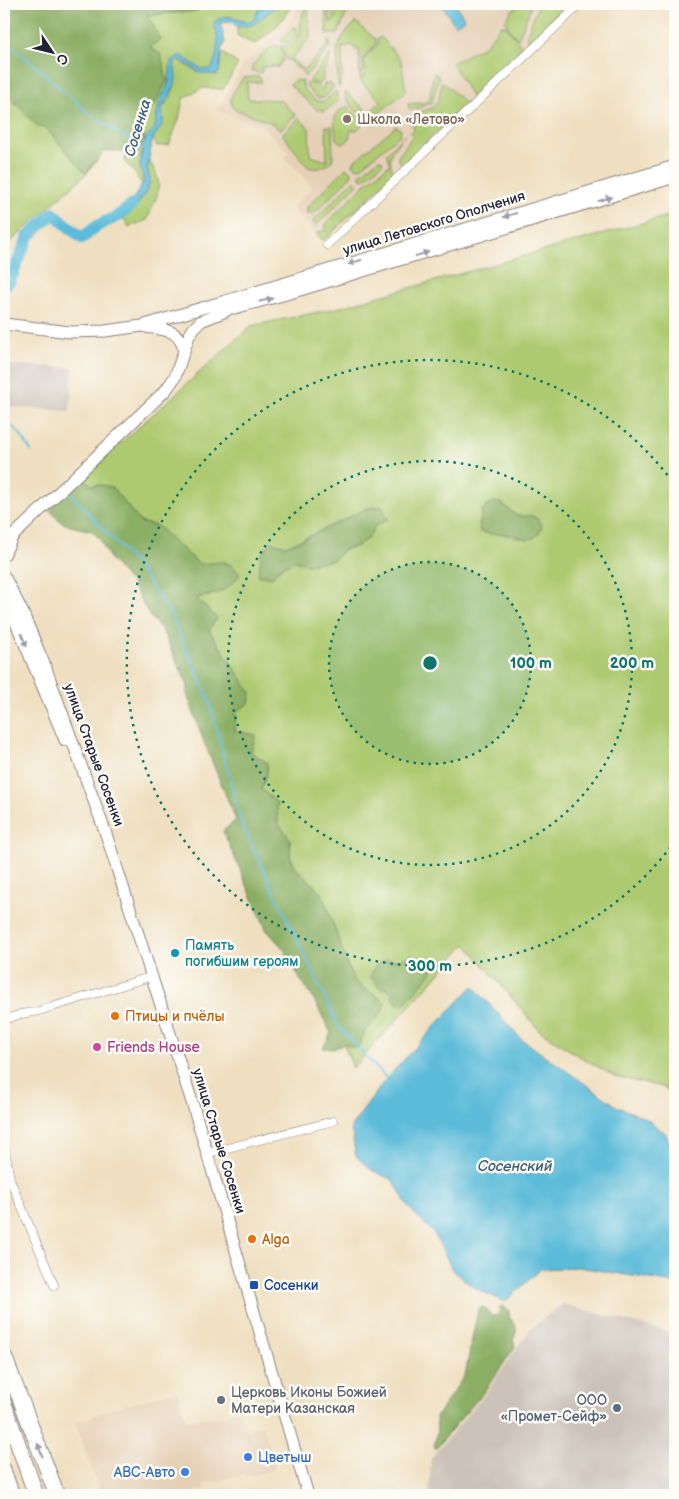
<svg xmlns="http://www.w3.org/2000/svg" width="679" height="1499" font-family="'Balsamiq Sans',sans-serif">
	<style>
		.built { fill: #e5d0b6 }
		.industrial { fill: #ccc2b9 }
		.green { fill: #aeca71; stroke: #687656; fill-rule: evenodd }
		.forest { fill: #8aae63; stroke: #56684f }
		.water { fill: #5bbbd9; stroke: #3e6e8a }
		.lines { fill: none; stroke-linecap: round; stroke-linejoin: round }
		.stream { stroke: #5bbbd9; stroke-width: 2 }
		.river { stroke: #5bbbd9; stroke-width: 12 }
		.street-casing { stroke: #88807e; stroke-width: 9 }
		.secondary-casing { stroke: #88807e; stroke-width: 13 }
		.highway-casing { stroke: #88807e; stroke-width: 17 }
		.street { stroke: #fff; stroke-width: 8 }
		.secondary { stroke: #fff; stroke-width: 11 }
		.highway { stroke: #fff; stroke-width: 15 }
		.oneway { fill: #9c9ca7 }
		.ring { fill: none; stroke: #0f766e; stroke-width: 2.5; stroke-dasharray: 2.5 5 }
		.education-dot { fill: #8d6e63; stroke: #fdfcf7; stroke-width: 2 }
		.culture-dot { fill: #0f9aa8; stroke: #fdfcf7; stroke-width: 2 }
		.food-dot { fill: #e8710a; stroke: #fdfcf7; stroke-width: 2 }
		.hotel-dot { fill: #d1479c; stroke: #fdfcf7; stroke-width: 2 }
		.transit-dot { fill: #1a4fb4; stroke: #fdfcf7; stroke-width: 2 }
		.worship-dot { fill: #6b7280; stroke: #fdfcf7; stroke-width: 2 }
		.service-dot { fill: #5c6f8a; stroke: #fdfcf7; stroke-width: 2 }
		.shop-dot { fill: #3f7fe0; stroke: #fdfcf7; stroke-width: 2 }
		.labels { text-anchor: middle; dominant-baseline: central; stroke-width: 5; stroke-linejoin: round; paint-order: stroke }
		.education-label { font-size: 14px; fill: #785e54; stroke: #fdfcf7; text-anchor: start }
		.street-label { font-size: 14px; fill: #22223b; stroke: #fdfcf7 }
		.culture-label { font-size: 14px; fill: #0d838f; stroke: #fdfcf7; text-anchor: start }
		.food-label { font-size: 14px; fill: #c56008; stroke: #fdfcf7; text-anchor: start }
		.hotel-label { font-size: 14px; fill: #b23c85; stroke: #fdfcf7; text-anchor: start }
		.transit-label { font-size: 14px; fill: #164399; stroke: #fdfcf7; text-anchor: start }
		.worship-label { font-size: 14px; fill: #5b616d; stroke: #fdfcf7; text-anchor: start }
		.service-label { font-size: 14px; fill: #4e5e75; stroke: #fdfcf7; text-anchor: end }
		.shop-label { font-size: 14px; fill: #366cbe; stroke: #fdfcf7; text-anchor: start }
		.water-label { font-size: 15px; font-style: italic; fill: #395f7a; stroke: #fdfcf7 }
		.centre { fill: #0f766e; stroke: #fdfcf7; stroke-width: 2.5 }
		.ring-label { font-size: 15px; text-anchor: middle; font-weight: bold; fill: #0f766e; stroke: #fdfcf7; stroke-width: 5; stroke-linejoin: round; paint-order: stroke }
	</style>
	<rect width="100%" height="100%" fill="#fdfcf7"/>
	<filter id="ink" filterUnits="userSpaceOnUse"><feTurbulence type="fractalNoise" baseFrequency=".02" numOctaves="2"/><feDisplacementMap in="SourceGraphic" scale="10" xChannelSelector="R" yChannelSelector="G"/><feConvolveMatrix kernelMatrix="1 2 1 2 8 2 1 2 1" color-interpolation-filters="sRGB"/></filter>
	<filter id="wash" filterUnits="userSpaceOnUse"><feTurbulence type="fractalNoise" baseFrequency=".0096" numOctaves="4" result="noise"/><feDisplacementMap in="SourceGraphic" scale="20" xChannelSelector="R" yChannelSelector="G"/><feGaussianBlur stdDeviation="1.12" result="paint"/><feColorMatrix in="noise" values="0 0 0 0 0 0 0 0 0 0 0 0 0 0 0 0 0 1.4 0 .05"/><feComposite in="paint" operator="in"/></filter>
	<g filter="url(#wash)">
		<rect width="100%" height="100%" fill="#efdfc0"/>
		<path class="built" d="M299 4H572L324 242 292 208 313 187 284 157 289 152 263 127 217 110 244 64 293 18Z
			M177 1391 186 1420 222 1416 239 1410 246 1429 263 1425 275 1470 245 1477 244 1474 204 1484 205 1489 184 1495H101L75 1423 111 1409Z"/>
		<path class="industrial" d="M4 364 73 368 70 411 4 407Z
			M563 1304 675 1334V1495H429L431 1458 485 1394 531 1328Z"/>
		<path class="green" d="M4 4H269L258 10 255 18 248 22 226 16 214 22C214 27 216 29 217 34 219 43 217 62 210 70L201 69 181 56 178 60 200 73 219 71 221 52 238 64 223 89 202 88 183 99 179 119 169 145 157 146 153 138 163 124 162 108 171 97V69L167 87 159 103 155 128 142 152 140 165 143 176V186L133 170 125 163 126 151 137 154 144 139 141 130 142 116 155 104 136 113 86 174 4 248Z
			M279 4H293L277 26 256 44 245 40 237 35V27C251 27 268 13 279 4Z
			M306 4H320L308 7 310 38 291 59 304 70 328 45 327 40 330 42V48L305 77 301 70 293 65 291 61 286 60 281 46 291 45 300 35 301 18Z
			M325 4H328L329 10 327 15 330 19 329 22 331 23 334 21H331L329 14 330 12 334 14 335 20 339 4H344L348 10 338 34H327Z
			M523 4H532L518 39 511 32 505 21 512 10Z
			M539 4H569L530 41 527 38V34Z
			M356 22 376 40 375 45 363 59 364 71 360 76 359 50 355 49 352 45 349 46 348 48 342 47V79H340V87L338 86 337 50 342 37Z
			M501 25H505L521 45 522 49 472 98 452 63 486 45Z
			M295 26 297 28V35L290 42H282L281 38Z
			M381 37 401 60 406 91 374 117C363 120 347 104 345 94L346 92 369 113 381 101 361 82 360 77H364L366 72 364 59 377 45 378 38Z
			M278 45 283 52 282 57 283 61 277 68V66L262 67V72L260 73 252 71V66C259 58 268 46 278 45Z
			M330 54V60L323 73V81L318 84 309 81Z
			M434 73 439 77 432 103 412 110 409 109 408 104 429 102Z
			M259 76 262 82H247L248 99 280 100 296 115 281 129H279L270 122 234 109C225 99 237 87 243 78Z
			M294 80 303 81V88L316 101 324 102 336 91 338 101 324 112 321 109 318 111 290 85Z
			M442 81 466 104 403 165 398 160V157L412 137 411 132 414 131 413 124H411L410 118C418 109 430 112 435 105 440 100 440 88 442 81Z
			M306 83 315 84 321 89H323L324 84 330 83 334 87 324 98H317L307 88Z
			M347 107 362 119 363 124 357 130H351C350 135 350 143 341 144L336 139C335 125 330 112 347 107Z
			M299 118 309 128 310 156 327 161 326 126H332L333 159C327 167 317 171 308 167L283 135 284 132Z
			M396 126 401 130 400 135 360 168 355 167 353 165 355 160Z
			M405 135C400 141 390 151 390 159 391 166 393 169 392 176L323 241 316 233 327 230 325 225 365 184 390 164 386 153Z
			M379 159 383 161 382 164 364 179 360 178V174Z
			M149 161C166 186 157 195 147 220L129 227 122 216 128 212 150 179 147 168Z
			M346 168 352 172 351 176 313 215 307 213V207Z
			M354 180 358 184 317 225H315L313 221Z
			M675 214V1122C672 1112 674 1103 672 1093L662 1087 616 1077 577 1055 539 1030 466 944 353 1068 344 1044 358 1048 365 1031 382 1012 367 990 355 982 348 967 322 893 296 868 290 856V839L278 823 277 803 261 789 267 773V763L250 752 235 731 236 712 249 703 251 693 209 630 195 597 210 596 226 562 199 564 157 526 140 522 126 505 102 485H91L82 478 251 326 337 308ZM501 503 517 516H533L534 538C519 541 493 531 479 524 482 517 482 511 487 505ZM368 508 388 519 375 526 368 538 357 546 343 550 334 560 307 564 294 561 281 567 272 542 286 546 301 540ZM413 955 425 962 393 999 385 960H399Z"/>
		<path class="forest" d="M4 4H217L191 12 147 15 161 39 150 47 161 55 167 80 155 104 142 116 141 130 144 139 137 154 126 151H102L86 174 46 128 38 127 4 91Z
			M82 478 91 485H102L113 488 140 522 157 526 199 564C217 563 230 557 240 575 223 594 219 593 196 598L217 618 209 630 251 693 249 703 236 712 235 731 256 735 251 752 267 763V773L261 789 277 803 278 823 290 839V856L296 868 322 893 348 967 355 982 385 1002 382 1012 365 1031 358 1049 344 1044 334 1049 323 1048 331 1033 312 996 300 979 284 949 267 931 223 831 236 820 204 742 187 694 188 686 162 630 149 615 132 584 110 559 100 539 92 531 70 526 61 522 48 508Z
			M494 502 501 503 517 516H532L538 519 542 526C540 531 538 536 533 538 527 541 520 537 514 535 502 533 490 536 479 531L482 510 487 505Z
			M382 506 388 519 375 526 368 538 357 546 343 550 334 560 307 564 294 561 281 567 272 577 258 576 262 553 272 542 286 546 301 540 368 508Z
			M413 955 419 959 433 963 432 971 428 977 405 1003 398 1004 393 999 391 991 380 987 370 977C378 957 381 963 398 960 403 959 408 956 413 955Z
			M502 1306 509 1310V1317C518 1327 518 1329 513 1340L515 1347 483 1393 450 1431 436 1449 434 1446 437 1431 436 1417 465 1375 478 1309 481 1307 485 1308 491 1316C496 1316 498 1315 500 1311L499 1308Z"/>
		<path class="water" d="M269 4H279L253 25 237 27 232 22 220 23 225 42 224 46H222L219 71 217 75 200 73 181 60H178L175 62C174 68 176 73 176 79 174 92 168 97 162 108L163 124 153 138 147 168 150 179 148 189 138 204 128 212 122 216 115 211 131 202 144 182 140 165 142 152 146 137 155 128 159 103 169 82 171 61 180 55 201 69 210 70C217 62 219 43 217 34 216 29 214 27 214 22 231 10 233 22 248 22L255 18 258 10Z
			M441 4H455L465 19 455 25Z
			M473 986 521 1039 618 1107 645 1118 665 1133 673 1150 675 1152V1283L579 1267 541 1269 505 1302 475 1288 453 1271 435 1235 409 1208 393 1180 371 1170 356 1156 351 1127 386 1079Z"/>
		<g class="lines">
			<path class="stream" d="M4 39 93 117 143 148
				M4 421 18 431 31 451
				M72 495 134 562 169 611 208 697 242 825 339 1027 387 1079"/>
			<path class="river" d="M4 286 10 281 28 237 53 213 82 238 97 226 118 216 132 205"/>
		</g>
	</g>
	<g filter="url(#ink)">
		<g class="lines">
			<g class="street-casing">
				<path id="street" d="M327 245 580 4
					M4 1020 21 1014 39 1011 153 976
					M4 1144 10 1179 54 1285
					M208 1153 333 1121"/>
			</g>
			<g class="secondary-casing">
				<path id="secondary" d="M215 308H235L290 293 675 177
					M4 324 70 332 105 331 142 326 675 166
					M146 327C165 330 181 329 184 352
					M4 542 12 537 166 390 175 377 189 336 194 328 201 321 226 311
					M4 555 12 537
					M4 576 22 611 45 666 106 834 192 1102 308 1495
					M4 594 65 740
					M4 1467 14 1495"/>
			</g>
			<g class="highway-casing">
				<path id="highway" d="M4 1356 57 1495
					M4 1404 36 1495"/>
			</g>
			<use href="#street" class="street"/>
			<use href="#secondary" class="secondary"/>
			<use href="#highway" class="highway"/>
		</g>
		<defs><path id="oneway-solid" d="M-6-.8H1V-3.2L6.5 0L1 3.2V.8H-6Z" transform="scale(1.25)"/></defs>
		<g class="oneway">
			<use href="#oneway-solid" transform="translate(605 199) rotate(-17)"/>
			<use href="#oneway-solid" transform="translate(510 215) rotate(163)"/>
			<use href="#oneway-solid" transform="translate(422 254) rotate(-17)"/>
			<use href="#oneway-solid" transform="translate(355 262) rotate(163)"/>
			<use href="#oneway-solid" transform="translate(266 300) rotate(-14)"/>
			<use href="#oneway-solid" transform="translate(24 640) rotate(67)"/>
			<use href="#oneway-solid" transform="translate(40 1450) rotate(-110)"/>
		</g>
	</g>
	<circle cx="430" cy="663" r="101" fill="#0f766e" fill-opacity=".12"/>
	<g class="ring">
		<circle cx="430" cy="663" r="101"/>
		<circle cx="430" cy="663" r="202"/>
		<path d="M675 841A303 303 0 1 1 675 485"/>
	</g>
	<circle class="education-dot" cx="347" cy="119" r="5"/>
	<circle class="culture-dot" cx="175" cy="953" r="5"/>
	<g class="food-dot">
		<circle cx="115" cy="1016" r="5"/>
		<circle cx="252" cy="1239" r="5"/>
	</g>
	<circle class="hotel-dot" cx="97" cy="1047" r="5"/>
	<rect class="transit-dot" x="249" y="1280" width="10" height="10" rx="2.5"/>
	<circle class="worship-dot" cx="221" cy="1400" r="5"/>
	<circle class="service-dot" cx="617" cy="1408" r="5"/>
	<g class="shop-dot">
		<circle cx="248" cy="1457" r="5"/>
		<circle cx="185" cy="1472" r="5"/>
	</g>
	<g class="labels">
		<g class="education-label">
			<text x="357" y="119">Школа «Летово»</text>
		</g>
		<g class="street-label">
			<text transform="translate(434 223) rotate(-17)">улица Летовского Ополчения</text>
			<text transform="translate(94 755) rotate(70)">улица Старые Сосенки</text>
			<text transform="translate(219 1141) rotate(73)">улица Старые Сосенки</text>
		</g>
		<g class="culture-label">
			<text x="185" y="945">Память<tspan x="185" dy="16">погибшим героям</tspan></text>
		</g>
		<g class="food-label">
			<text x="125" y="1016">Птицы и пчёлы</text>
			<text x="262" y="1239">Alga</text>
		</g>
		<g class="hotel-label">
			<text x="107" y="1047">Friends House</text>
		</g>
		<g class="transit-label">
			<text x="264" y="1285">Сосенки</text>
		</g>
		<g class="worship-label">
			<text x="231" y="1392">Церковь Иконы Божией<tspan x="231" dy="16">Матери Казанская</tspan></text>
		</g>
		<g class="service-label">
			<text x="607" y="1400">ООО<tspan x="607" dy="16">«Промет-Сейф»</tspan></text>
		</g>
		<g class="shop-label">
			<text x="258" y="1457">Цветыш</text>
			<text x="175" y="1472" text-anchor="end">АВС-Авто</text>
		</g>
		<g class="water-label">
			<text transform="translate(138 128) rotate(-73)">Сосенка</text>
			<text x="515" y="1166">Сосенский</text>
		</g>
	</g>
	<circle cx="430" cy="663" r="8" class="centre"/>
	<g class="ring-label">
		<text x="531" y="668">100 m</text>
		<text x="632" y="668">200 m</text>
		<text x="430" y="971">300 m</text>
	</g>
	<rect width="679" height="1499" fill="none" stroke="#fdfcf7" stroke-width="20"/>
	<g transform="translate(52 52) rotate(125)" stroke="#fdfcf7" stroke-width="4" paint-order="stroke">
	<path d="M0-4L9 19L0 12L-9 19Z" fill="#22223b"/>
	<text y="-8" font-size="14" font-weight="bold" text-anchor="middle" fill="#22223b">С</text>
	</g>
</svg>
